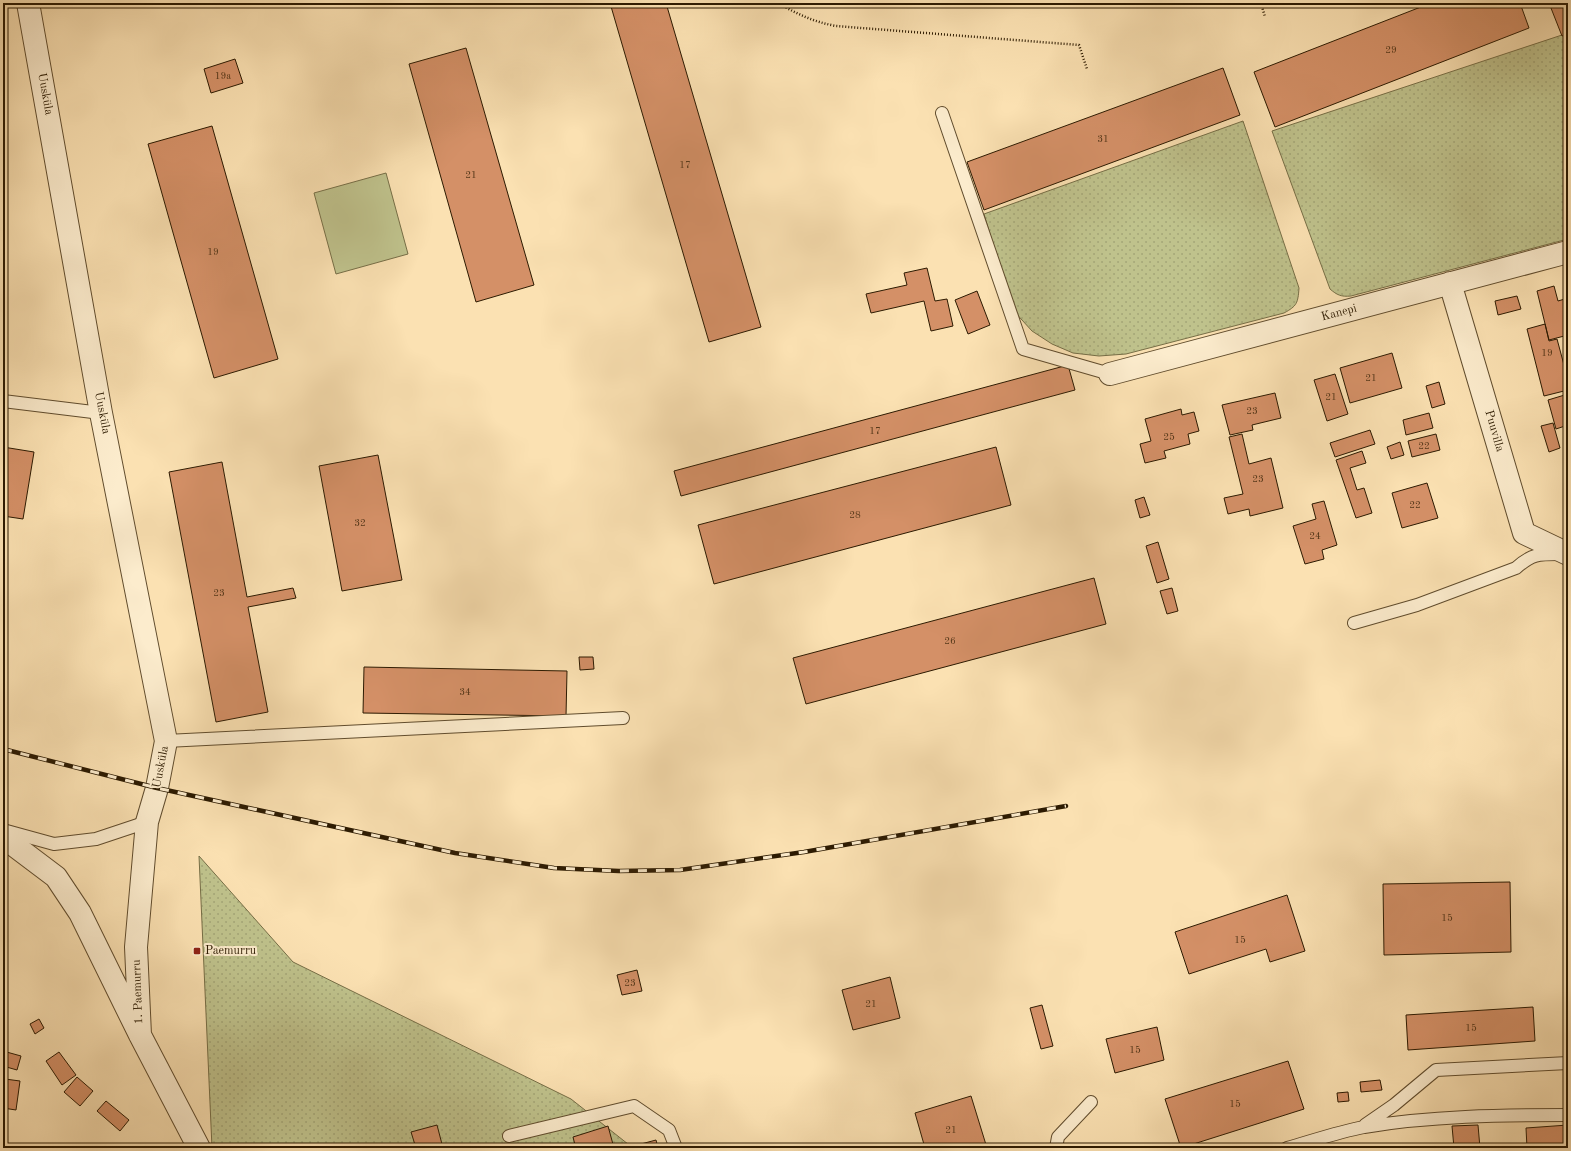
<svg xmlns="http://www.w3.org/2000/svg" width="1571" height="1151" font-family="'Old Standard TT',serif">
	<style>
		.grass { fill: url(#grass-dots); stroke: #766e46 }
		.park { fill: #bfc28c; stroke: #766e46 }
		.building { fill: #d49067; stroke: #2c1a01 }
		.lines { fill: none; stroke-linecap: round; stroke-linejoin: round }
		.lane-casing { stroke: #604c2d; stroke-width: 14 }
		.street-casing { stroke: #604c2d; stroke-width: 24 }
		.path { stroke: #2c1a01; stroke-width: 2.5; stroke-dasharray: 1 2; stroke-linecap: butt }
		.lane { stroke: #fceccd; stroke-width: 12 }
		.street { stroke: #fceccd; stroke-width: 22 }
		.rail-casing { stroke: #2c1a01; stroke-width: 4.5 }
		.rail { stroke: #fceccd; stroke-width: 3; stroke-dasharray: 9; stroke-linecap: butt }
		.poi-dot { fill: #8f2418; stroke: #fceccd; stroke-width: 1.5 }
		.labels { text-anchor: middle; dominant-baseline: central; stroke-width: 4; stroke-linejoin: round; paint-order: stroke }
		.number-label { font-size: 10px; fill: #56381a }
		.street-label { font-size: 12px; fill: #2c1a01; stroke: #fceccd }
		.poi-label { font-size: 12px; fill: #2c1a01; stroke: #fceccd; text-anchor: start }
	</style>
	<defs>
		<pattern id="grass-dots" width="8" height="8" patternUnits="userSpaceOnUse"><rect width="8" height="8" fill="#bfc28c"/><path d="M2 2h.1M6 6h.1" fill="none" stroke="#a4a677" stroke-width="1.8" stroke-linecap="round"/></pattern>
	</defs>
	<rect width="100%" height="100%" fill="#fbe1b2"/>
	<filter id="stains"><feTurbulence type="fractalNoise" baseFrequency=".005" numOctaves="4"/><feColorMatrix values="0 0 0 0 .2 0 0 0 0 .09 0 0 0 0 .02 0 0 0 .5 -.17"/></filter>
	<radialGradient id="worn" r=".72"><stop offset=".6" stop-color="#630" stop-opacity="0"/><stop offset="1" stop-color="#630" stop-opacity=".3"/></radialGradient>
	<path class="grass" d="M1568 33V239L1351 296C1341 297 1337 295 1330 289L1272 131Z
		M1243 121 1299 288C1298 303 1297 306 1284 313L1126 354 1099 356 1073 353 1052 344 1032 331 1012 309 984 214Z
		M199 856 293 962 571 1099 633 1148H212Z"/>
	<path class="park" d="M386 173 408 254 336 274 314 193Z"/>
	<path class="building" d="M610 3H666L761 327 709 342Z
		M1431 3H1520L1529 28 1275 127 1254 72Z
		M1549 3H1568V34L1562 36Z
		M466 48 534 285 476 302 409 64Z
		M235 59 243 83 211 93 204 69Z
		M1223 68 1240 115 984 210 967 162Z
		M212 126 278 359 214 378 148 144Z
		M927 268 935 301 947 299 953 326 931 331 924 301 871 313 866 294 907 285 904 273Z
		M1554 286 1558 301 1568 298V335L1549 340 1537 291Z
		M977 291 990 325 968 334 955 300Z
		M1517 296 1521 309 1498 315 1495 301Z
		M1545 324 1549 341 1557 339 1564 365 1568 364V390L1544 396 1527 329Z
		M1392 353 1402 388 1350 403 1340 368Z
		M1068 365 1075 390 681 496 674 471Z
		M1335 374 1348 414 1327 421 1314 380Z
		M1439 382 1445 404 1432 408 1426 386Z
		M1275 393 1281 418 1252 425 1253 430 1230 435 1222 405Z
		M1568 394V425L1556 429 1548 400Z
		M1181 409 1182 415 1194 412 1199 431 1188 434 1190 444 1164 451 1166 458 1145 463 1140 444 1151 441 1145 419Z
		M1429 413 1433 428 1406 435 1403 420Z
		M1553 423 1560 448 1549 452 1541 426Z
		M1370 430 1375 444 1335 457 1330 443Z
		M1242 434 1249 464 1271 458 1283 508 1250 516 1249 509 1228 514 1224 498 1243 494 1229 437Z
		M1436 434 1440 450 1412 457 1408 441Z
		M1400 442 1404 455 1391 459 1387 447Z
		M3 447 34 452 23 519 3 516Z
		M996 447 1011 505 714 584 698 525Z
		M1362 451 1366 463 1350 468 1357 490 1364 488 1372 513 1356 518 1336 460Z
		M378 455 402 580 342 591 319 466Z
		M222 462 247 597 293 588 296 598 248 607 268 712 216 722 169 472Z
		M1427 483 1438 518 1402 528 1392 493Z
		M1144 497 1150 515 1140 518 1135 500Z
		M1324 501 1337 545 1322 550 1324 559 1305 564 1293 526 1316 519 1312 504Z
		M1158 542 1169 579 1157 583 1146 546Z
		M1094 578 1106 624 806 704 793 658Z
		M1172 588 1178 611 1167 614 1160 591Z
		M579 657H593L594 669 580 670Z
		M364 667 567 671 566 716 363 713Z
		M1510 882 1511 952 1384 955 1383 884Z
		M1287 895 1305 951 1270 962 1266 949 1189 974 1175 932Z
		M637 970 642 991 622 995 617 975Z
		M890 977 900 1018 853 1030 842 990Z
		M1042 1005 1053 1046 1041 1049 1030 1008Z
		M1533 1007 1535 1041 1408 1050 1406 1015Z
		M39 1019 44 1028 35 1034 30 1024Z
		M1157 1027 1164 1060 1115 1073 1106 1039Z
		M3 1051 21 1056 17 1070 3 1066Z
		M59 1052 76 1075 62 1085 46 1061Z
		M1288 1061 1304 1109 1181 1148 1165 1099Z
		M77 1077 93 1091 80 1106 64 1092Z
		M5 1079 20 1081 16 1110 3 1108V1093Z
		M1380 1080 1382 1090 1361 1092 1360 1082Z
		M1348 1092 1349 1101 1338 1102 1337 1093Z
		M971 1096 987 1148H925L915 1113Z
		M106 1101 129 1120 120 1131 97 1111Z
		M437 1125 443 1148H416L411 1132Z
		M1478 1125 1480 1148H1454L1452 1126Z
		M1568 1125V1148H1527L1526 1128Z
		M608 1126 614 1148H565L575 1145 573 1137Z
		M656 1140 658 1148H626Z"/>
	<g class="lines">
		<g class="lane-casing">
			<path id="lane" d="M942 113 1023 349 1110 374
				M3 401 101 413
				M1354 623 1417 605 1516 568C1532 554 1538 554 1559 554
				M166 741 623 718
				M3 830 54 844 96 839 147 822
				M1365 1125 1394 1105 1436 1070 1568 1063
				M509 1136 634 1106 669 1130 676 1148
				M1056 1148 1058 1137 1091 1102
				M1287 1148C1312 1141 1338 1132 1364 1127 1431 1116 1500 1115 1568 1115"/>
		</g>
		<g class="street-casing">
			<path id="street" d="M28 3 101 413 166 741 157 788 147 822 136 947 140 1035
				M1450 283 1524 533 1568 554
				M1110 374 1568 252
				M3 837 56 877 80 913 140 1035 199 1148"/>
		</g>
		<path class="path" d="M778 3C797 14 814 22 836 26L1079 45 1087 69
			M1261 3 1265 17"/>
		<use href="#lane" class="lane"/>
		<use href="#street" class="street"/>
		<g class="rail-casing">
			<path id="rail" d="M3 749 157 788 455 853 554 868 619 871 680 870 804 852 1066 806"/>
		</g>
		<use href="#rail" class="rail"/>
	</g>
	<rect class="poi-dot" x="193" y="947" width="8" height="8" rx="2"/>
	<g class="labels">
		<g class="number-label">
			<text x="1391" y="50">29</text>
			<text x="223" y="76">19a</text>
			<text x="1103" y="139">31</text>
			<text x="685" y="165">17</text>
			<text x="471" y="175">21</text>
			<text x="213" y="252">19</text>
			<text x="1547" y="353">19</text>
			<text x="1371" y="378">21</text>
			<text x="1331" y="397">21</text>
			<text x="1252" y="411">23</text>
			<text x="875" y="431">17</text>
			<text x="1169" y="437">25</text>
			<text x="1424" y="446">22</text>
			<text x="1258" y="479">23</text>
			<text x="1415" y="505">22</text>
			<text x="855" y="515">28</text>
			<text x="360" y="523">32</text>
			<text x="1315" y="536">24</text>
			<text x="219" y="593">23</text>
			<text x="950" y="641">26</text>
			<text x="465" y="692">34</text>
			<text x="1447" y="918">15</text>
			<text x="1240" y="940">15</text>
			<text x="630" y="983">23</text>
			<text x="871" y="1004">21</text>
			<text x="1471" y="1028">15</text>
			<text x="1135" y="1050">15</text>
			<text x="1235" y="1104">15</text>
			<text x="951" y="1130">21</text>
		</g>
		<g class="street-label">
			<text transform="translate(45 94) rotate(80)">Uusküla</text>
			<text transform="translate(1339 313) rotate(-15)">Kanepi</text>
			<text transform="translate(102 413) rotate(79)">Uusküla</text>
			<text transform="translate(1494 431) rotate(74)">Puuvilla</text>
			<text transform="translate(161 767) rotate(-79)">Uusküla</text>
			<text transform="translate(138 992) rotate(-92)">1. Paemurru</text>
		</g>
		<g class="poi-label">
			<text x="205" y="951">Paemurru</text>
		</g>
	</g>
	<rect width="1571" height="1151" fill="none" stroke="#fbe1b2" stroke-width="16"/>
	<rect x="4" y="4" width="1563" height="1143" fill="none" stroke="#2c1a01" stroke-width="2"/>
	<rect x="8" y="8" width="1555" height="1135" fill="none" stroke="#2c1a01"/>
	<rect width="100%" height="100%" filter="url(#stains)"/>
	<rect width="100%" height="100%" fill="url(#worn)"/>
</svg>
